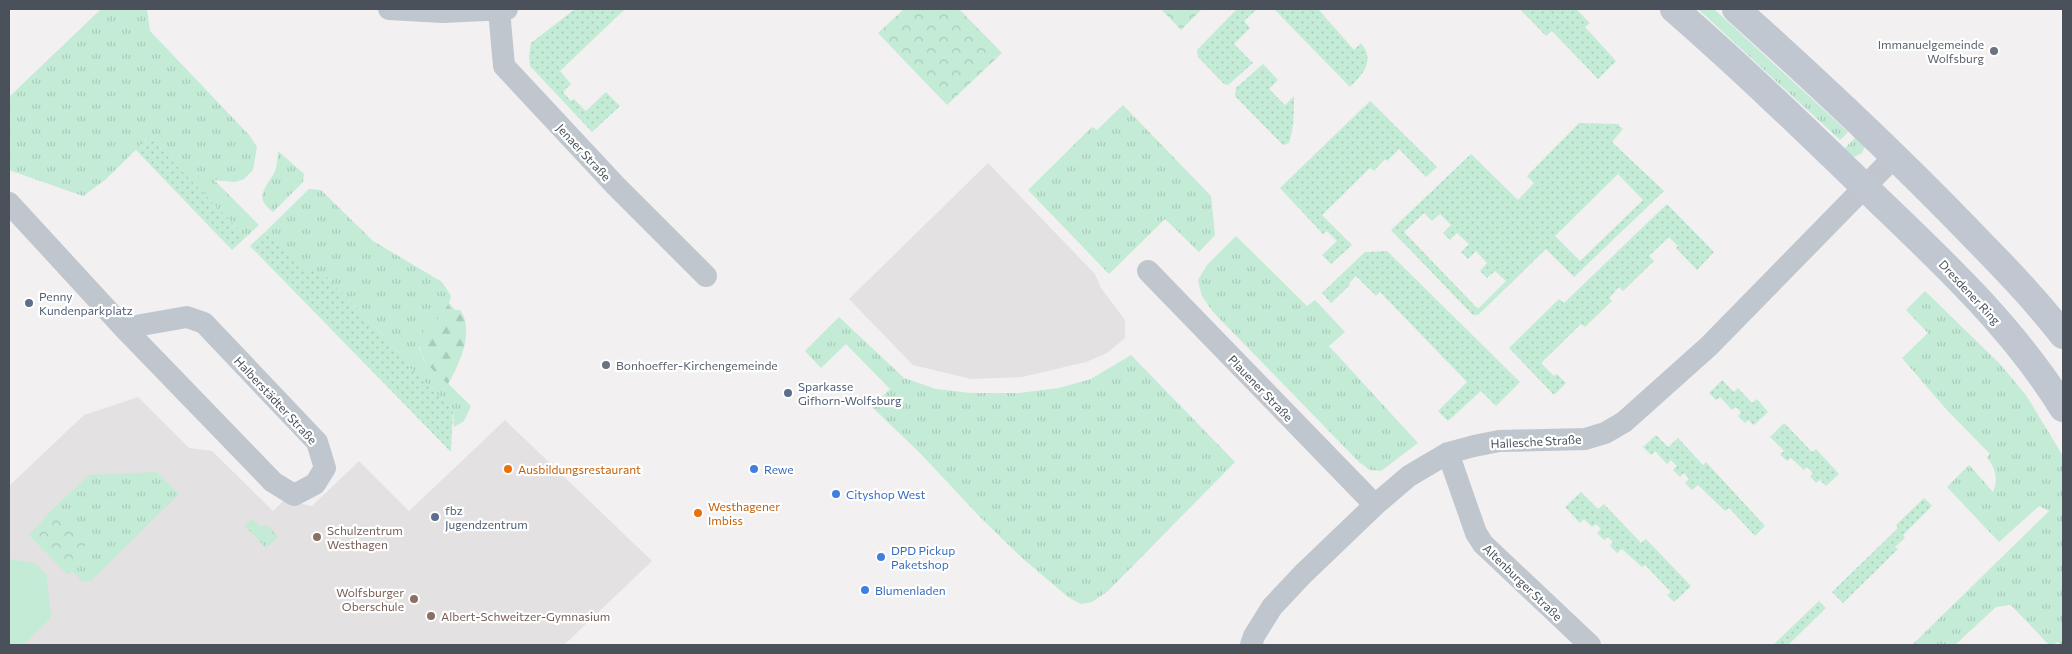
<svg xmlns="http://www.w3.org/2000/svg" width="2072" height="654" font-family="Commissioner,sans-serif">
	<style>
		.education { fill: #e3e1e1 }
		.grass { fill: url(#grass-tufts) }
		.forest { fill: url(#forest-firs) }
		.park { fill: url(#park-crowns) }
		.garden { fill: url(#garden-dots); fill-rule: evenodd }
		.pitch { fill: #c3ebd6 }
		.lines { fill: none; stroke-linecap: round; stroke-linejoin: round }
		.street { stroke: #c0c6cd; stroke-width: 22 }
		.secondary { stroke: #c0c7d1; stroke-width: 28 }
		.worship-dot { fill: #6b7280; stroke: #fff; stroke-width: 2 }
		.service-dot { fill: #5c6f8a; stroke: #fff; stroke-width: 2 }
		.food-dot { fill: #e8710a; stroke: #fff; stroke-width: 2 }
		.shop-dot { fill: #3f7fe0; stroke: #fff; stroke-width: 2 }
		.education-dot { fill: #8d6e63; stroke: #fff; stroke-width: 2 }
		.labels { text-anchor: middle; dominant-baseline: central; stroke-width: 4.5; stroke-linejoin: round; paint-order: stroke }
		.worship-label { font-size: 12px; fill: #5b616d; stroke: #fff; text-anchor: end }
		.street-label { font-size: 12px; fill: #4a515b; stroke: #fff }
		.service-label { font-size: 12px; fill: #4e5e75; stroke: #fff; text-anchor: start }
		.food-label { font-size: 12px; fill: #c56008; stroke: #fff; text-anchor: start }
		.shop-label { font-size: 12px; fill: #366cbe; stroke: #fff; text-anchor: start }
		.education-label { font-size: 12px; fill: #785e54; stroke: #fff; text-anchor: start }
	</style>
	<defs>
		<pattern id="grass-tufts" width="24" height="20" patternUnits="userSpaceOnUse" patternTransform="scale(1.25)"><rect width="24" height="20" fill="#c3ebd6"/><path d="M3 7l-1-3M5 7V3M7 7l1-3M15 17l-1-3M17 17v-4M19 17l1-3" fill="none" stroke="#a9cbba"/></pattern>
		<pattern id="forest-firs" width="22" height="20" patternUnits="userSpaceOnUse" patternTransform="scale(1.25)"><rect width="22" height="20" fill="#c3ebd6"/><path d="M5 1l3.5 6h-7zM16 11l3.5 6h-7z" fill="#a9cbba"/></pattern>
		<pattern id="park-crowns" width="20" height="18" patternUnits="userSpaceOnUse" patternTransform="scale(1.25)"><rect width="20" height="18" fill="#c3ebd6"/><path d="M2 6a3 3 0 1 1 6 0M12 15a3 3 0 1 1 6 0" fill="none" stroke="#a9cbba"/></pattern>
		<pattern id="garden-dots" width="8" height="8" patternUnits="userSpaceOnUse" patternTransform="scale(1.25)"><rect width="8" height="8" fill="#c3ebd6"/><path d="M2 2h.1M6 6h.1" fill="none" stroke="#a9cbba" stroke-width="1.8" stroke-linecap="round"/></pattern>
	</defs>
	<rect width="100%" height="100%" fill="#f2f0f0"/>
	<path class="education" d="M988 163 1095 274 1101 288 1125 320V338L1107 353 1086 362 1022 377 971 379 913 365 849 299Z
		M138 397 189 448 212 451 273 511 284 500 312 506 359 461 409 511 505 420 652 561 564 645H9V486L84 415Z"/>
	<path class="grass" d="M101 9H147L150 31 250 136 257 147 253 170 244 179 235 182 214 180 259 225 246 237 149 137 105 180 83 196 9 170V97Z
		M1698 9H1714L1848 132 1840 140Z
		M1123 105 1211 196 1215 235 1199 252 1165 219 1109 274 1028 190 1092 127 1097 130Z
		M1861 132 1866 144 1862 153 1852 158 1840 153Z
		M278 151 304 174 303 182 273 212C252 196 267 188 275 171 277 165 278 157 278 151Z
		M309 189 321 190 373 241 442 282 451 296 449 303 433 327 428 325 419 348 423 359 471 406 464 421 454 427 453 410 410 368 404 357 325 275 307 276 265 232Z
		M1236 236 1307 306 1315 300 1345 332 1329 346 1418 443 1381 471 1370 470 1359 462 1213 312 1202 296 1198 280 1207 265Z
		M1925 291 1999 363 2026 395 2063 456V645L2057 642 2053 645H2049L2011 605 1996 607 1955 645H1912L2049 511 2039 506 1999 542 1947 487 1969 465 1993 492C1999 478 1995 469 1987 457L1990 454 1946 409 1902 358 1928 333 1906 310Z
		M839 317 904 378 936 389 971 393H1019L1059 388 1091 379 1131 355 1235 462 1108 591 1092 602 1081 604 1068 597 1021 557 981 518 920 453 872 407 890 389 846 344 821 368 805 351Z
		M156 472 179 494 91 581H82L72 571V555L91 540 55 507 89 475Z
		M253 519 261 527 267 525 278 537 266 548 244 525Z"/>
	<path class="forest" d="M449 303 455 310H460C475 331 460 363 448 384 428 365 409 353 427 324L433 327Z"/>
	<path class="park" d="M904 9H959L1002 53 947 105 878 33Z
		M1161 9H1202L1181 30Z
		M55 507 91 540 73 555 72 571 68 575 29 535Z"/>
	<path class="garden" d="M575 9H625L560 71 571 84 563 92 571 101 574 99 586 111 606 92 620 106 592 132 530 66 529 56 531 43Z
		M1237 9H1257L1244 21 1250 28 1234 44 1253 63 1228 85 1224 84 1198 57 1197 50Z
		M1274 9H1318L1354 50 1361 43C1376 62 1362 74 1350 87Z
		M1520 9H1576L1590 23 1585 27 1616 61 1598 79 1552 31 1546 36Z
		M1263 64 1278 80 1269 89 1285 105 1294 96C1294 113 1294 127 1289 143L1283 145 1235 96 1236 88Z
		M1370 101 1437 167 1426 177 1399 149 1387 161 1385 159 1374 171 1370 168 1322 215 1352 245 1331 264 1322 255 1337 241 1327 231 1323 234 1280 188Z
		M1579 123 1618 124 1623 129 1612 142 1664 191 1574 277 1546 249 1478 315H1473L1391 230 1471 154 1518 200 1534 183 1527 176ZM1618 174 1643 200 1580 261 1555 236ZM1424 213 1432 221 1440 214 1451 225 1443 233 1450 240 1457 233 1469 244 1461 252 1468 259 1476 251 1487 263 1480 271 1487 278 1495 271 1506 281 1478 309 1404 232Z
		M149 137 246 237 232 250 136 150Z
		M1667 204 1714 252 1697 270 1676 248 1678 246 1669 237 1649 256 1654 261 1623 291 1619 287 1609 298 1612 301 1585 327 1581 324 1541 363 1554 376 1557 374 1566 383 1554 395 1509 348 1559 299 1564 303Z
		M265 232 307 275 314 270 319 275H325L404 357 410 368 453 410 451 452 250 246Z
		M1387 251 1520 382 1496 406 1481 391 1448 421 1438 411 1467 382 1380 292 1376 296 1356 276 1349 283 1350 285 1331 303 1322 293 1365 252Z
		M1722 380 1734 392 1738 388 1752 403 1757 399 1768 412 1754 425 1748 420 1745 423 1738 416 1741 412 1736 407 1732 410 1720 397 1716 400 1709 393Z
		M1784 423 1812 452 1816 449 1839 474 1826 486 1820 480 1816 483 1810 476 1813 473 1807 467 1804 470 1791 458 1787 461 1780 454 1784 451 1770 437Z
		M1656 435 1668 447 1678 438 1703 465 1706 462 1765 526 1755 536 1729 508 1725 511 1698 485 1692 490 1685 483 1689 479 1684 473 1680 477 1673 470 1677 466 1671 460 1667 464 1655 451 1651 455 1643 447Z
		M1581 492 1598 509 1604 504 1641 543 1646 539 1691 586 1674 602 1667 595 1671 592 1645 565 1642 567 1622 549 1617 553 1610 546 1613 542 1608 537 1604 540 1597 533 1601 529 1596 524 1592 527 1584 519 1580 523 1565 507Z
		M1924 498 1932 506 1903 535 1905 538 1895 547 1898 549 1843 603 1832 592 1898 528 1896 525Z
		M1819 601 1826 608 1788 645H1773Z"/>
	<path class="pitch" d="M9 559 35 563 46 574 51 615 49 620 23 645H9Z"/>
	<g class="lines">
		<path class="street" d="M389 9 443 12 507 9
			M499 10 504 66 615 185 706 276
			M9 203 124 328 273 482 294 495 315 484 325 468 317 442 204 323 187 317 124 328
			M1148 271 1375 505
			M1448 453 1476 533 1483 544 1590 645
			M1251 645 1254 636 1272 607 1303 574 1375 505 1409 476 1448 453 1474 446 1499 441 1585 439 1605 433 1624 422 1709 346 1895 156"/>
		<path class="secondary" d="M1674 9C1744 70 1811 135 1878 200 1945 264 2014 329 2063 408
			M1736 9C1813 78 1889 149 1961 223 1996 259 2032 295 2063 335"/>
	</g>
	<g class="worship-dot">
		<circle cx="1994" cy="51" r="5"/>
		<circle cx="606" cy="365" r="5"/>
	</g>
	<g class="service-dot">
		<circle cx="29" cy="303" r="5"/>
		<circle cx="788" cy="393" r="5"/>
		<circle cx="435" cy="517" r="5"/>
	</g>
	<g class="food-dot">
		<circle cx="508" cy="469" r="5"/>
		<circle cx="698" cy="513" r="5"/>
	</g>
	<g class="shop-dot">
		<circle cx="754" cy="469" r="5"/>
		<circle cx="836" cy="494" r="5"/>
		<circle cx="881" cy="557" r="5"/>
		<circle cx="865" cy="590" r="5"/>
	</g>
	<g class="education-dot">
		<circle cx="317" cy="537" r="5"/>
		<circle cx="414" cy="599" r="5"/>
		<circle cx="431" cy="616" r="5"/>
	</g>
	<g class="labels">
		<g class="worship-label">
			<text x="1984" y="44">Immanuelgemeinde<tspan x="1984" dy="14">Wolfsburg</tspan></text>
			<text x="616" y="365" text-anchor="start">Bonhoeffer-Kirchengemeinde</text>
		</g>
		<g class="street-label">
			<text transform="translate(584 152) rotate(47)">Jenaer Straße</text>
			<text transform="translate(1970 292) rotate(47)">Dresdener Ring</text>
			<text transform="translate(1261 388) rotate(46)">Plauener Straße</text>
			<text transform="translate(276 400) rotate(47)">Halberstädter Straße</text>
			<text transform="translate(1536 441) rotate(-3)">Hallesche Straße</text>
			<text transform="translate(1523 582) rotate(44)">Altenburger Straße</text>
		</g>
		<g class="service-label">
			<text x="39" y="296">Penny<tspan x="39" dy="14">Kundenparkplatz</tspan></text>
			<text x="798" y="386">Sparkasse<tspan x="798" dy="14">Gifhorn-Wolfsburg</tspan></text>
			<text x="445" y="510">fbz<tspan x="445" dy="14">Jugendzentrum</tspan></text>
		</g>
		<g class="food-label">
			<text x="518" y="469">Ausbildungsrestaurant</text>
			<text x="708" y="506">Westhagener<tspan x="708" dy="14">Imbiss</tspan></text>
		</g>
		<g class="shop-label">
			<text x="764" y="469">Rewe</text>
			<text x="846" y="494">Cityshop West</text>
			<text x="891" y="550">DPD Pickup<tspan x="891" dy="14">Paketshop</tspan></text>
			<text x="875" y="590">Blumenladen</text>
		</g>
		<g class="education-label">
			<text x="327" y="530">Schulzentrum<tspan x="327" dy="14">Westhagen</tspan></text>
			<text x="404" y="592" text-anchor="end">Wolfsburger<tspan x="404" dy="14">Oberschule</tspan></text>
			<text x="441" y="616">Albert-Schweitzer-Gymnasium</text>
		</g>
	</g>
	<rect width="2072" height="654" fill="none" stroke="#4a515b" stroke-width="20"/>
</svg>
